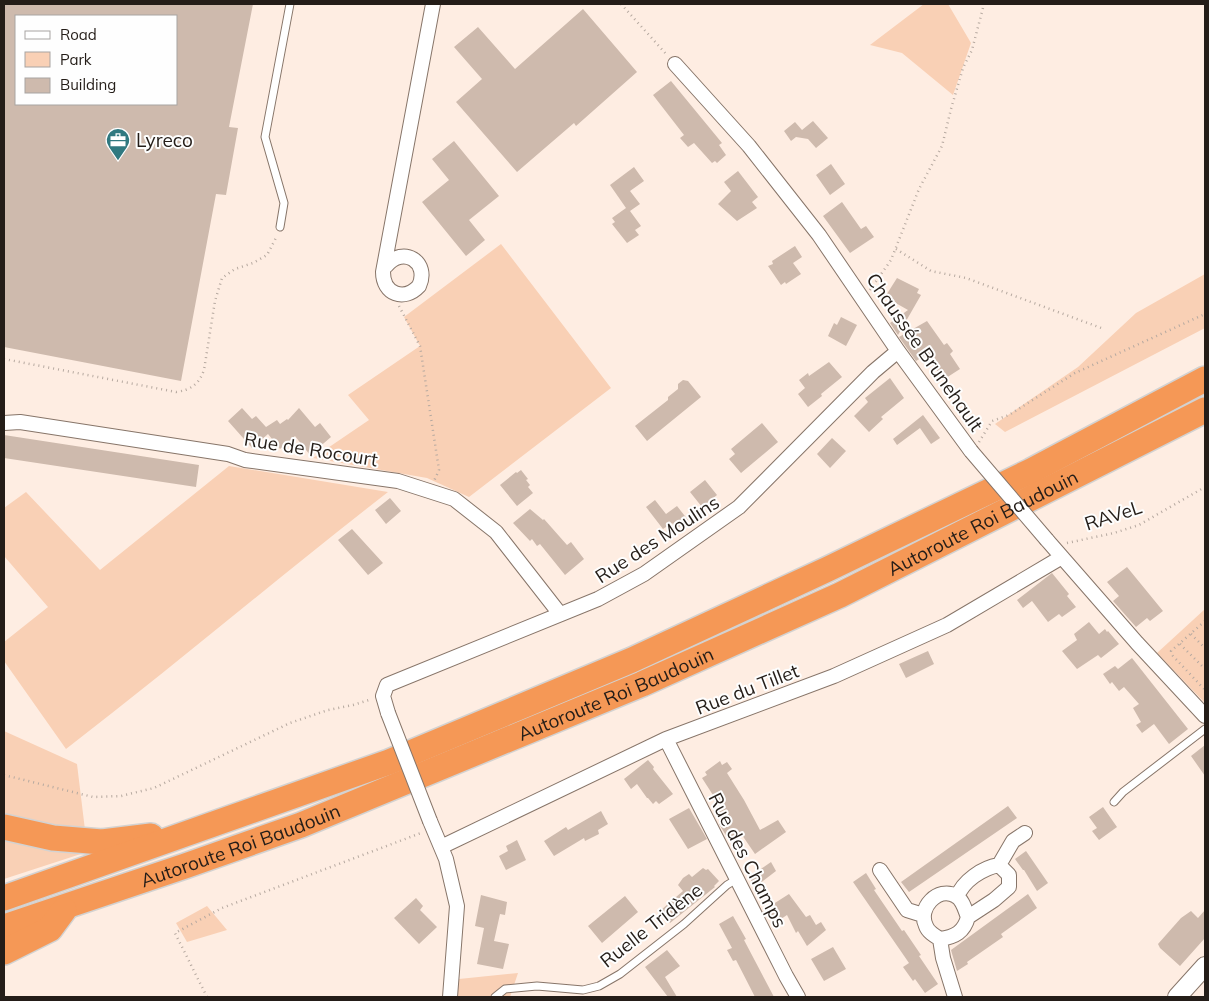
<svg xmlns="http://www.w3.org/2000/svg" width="1209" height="1001" font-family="Mulish,sans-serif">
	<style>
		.green { fill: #f9d0b5 }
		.building { fill: #cebaad; fill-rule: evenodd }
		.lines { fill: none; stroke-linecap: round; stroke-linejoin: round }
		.service-casing { stroke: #877569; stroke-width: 9 }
		.minor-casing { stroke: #877569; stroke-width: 16 }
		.tertiary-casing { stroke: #877569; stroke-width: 20 }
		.motorway-casing { stroke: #d3d2d1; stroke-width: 28 }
		.path { stroke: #b6a9a0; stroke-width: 2.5; stroke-dasharray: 1 4; stroke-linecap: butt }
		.service { stroke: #fff; stroke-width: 7 }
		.minor { stroke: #fff; stroke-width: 14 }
		.tertiary { stroke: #fff; stroke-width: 18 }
		.motorway { stroke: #f59856; stroke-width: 25 }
		.minor-bridge-casing { stroke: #877569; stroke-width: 16; stroke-linecap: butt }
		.minor-bridge { stroke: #fff; stroke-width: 14 }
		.labels { text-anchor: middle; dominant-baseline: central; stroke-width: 4; stroke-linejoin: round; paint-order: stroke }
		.poi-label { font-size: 19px; fill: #241d18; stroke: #fefefe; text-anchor: start }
		.street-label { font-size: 19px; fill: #241d18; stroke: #fefefe }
	</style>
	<rect width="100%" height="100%" fill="#feede2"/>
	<path class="green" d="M924 4H948L971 43 953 95 902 53 870 45Z
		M501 244 611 388 469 497 427 478 313 458 369 420 348 395 420 346 404 317Z
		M1205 274V328L1005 432 995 424 1078 367 1136 313Z
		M229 466 388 492C280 576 175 665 66 749L4 661V642L48 607 4 556V508L26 492 100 570Z
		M1205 609V703L1157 653Z
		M4 731 77 764 85 830 49 826 4 815Z
		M4 833 90 851 4 879Z
		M207 906 227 930 187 942 176 923Z
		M518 973 510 997H457L459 979Z"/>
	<path class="building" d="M4 4H253L229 127 238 128 226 195 216 194 181 381 4 347ZM16 16H176V104H16Z
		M583 9 637 72 576 126 574 123 517 172 456 102 482 79 454 47 478 27 515 69Z
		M671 81 722 143 719 145 726 155 717 163 715 161 712 163 694 143 688 147 680 138 684 135 653 95Z
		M813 121 828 138 816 148 808 139 796 137 791 141 784 131 795 122 802 130Z
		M454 141 499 196 469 220 485 240 466 256 422 202 449 180 432 159Z
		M831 164 845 184 830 195 816 175Z
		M634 167 644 181 630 191 640 204 630 211 641 226 635 230 639 235 627 243 612 224 615 222 612 218 626 208 610 185Z
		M738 171 758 197 752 202 757 208 737 221 718 204 731 191 724 182Z
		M842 202 861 229 866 226 874 237 850 253 823 216Z
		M795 246 802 257 793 263 801 274 786 284 785 282 781 285 768 266 773 264 772 261Z
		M897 278 919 289 917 293 921 295 898 335 890 323 908 310 885 297Z
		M841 317 857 325 846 346 828 336 834 323 837 325Z
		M927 321 944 345 947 343 953 351 950 354 960 369 946 378 940 370 938 372 926 355 916 361 899 337Z
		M829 362 842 377 821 394 822 396 808 407 798 394 805 388 799 380 808 373 809 376Z
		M890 378 904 398 881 417 883 419 869 432 854 416 868 402 865 398Z
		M683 380 688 381 701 397 647 441 635 426 668 400V397L678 389V384Z
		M242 408 252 419 256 416 266 427 277 420 280 424 287 419 288 420 299 408 315 427 320 423 331 437 310 455 295 436 280 449 268 434 252 448 228 421Z
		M923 415 940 438 931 444 920 428 897 445 893 439Z
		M762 423 778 442 741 473 729 459 735 454 731 449Z
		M4 435 199 465 196 487 4 458Z
		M832 438 846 451 830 468 817 454Z
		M521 470 528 479 526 480 530 485 528 487 533 493 517 506 500 485 516 472 517 473Z
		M705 480 717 495 702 507 690 492Z
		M390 498 401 511 386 524 375 510Z
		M655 500 666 514 677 506 688 520 676 529 672 523 663 529 646 507Z
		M530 509 543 520 544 519 567 545 571 542 584 559 565 575 540 544 537 546 532 539 530 541 513 523Z
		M352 529 383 563 368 575 338 540Z
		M1127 567 1163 611 1150 621 1147 618 1136 627 1113 601 1119 596 1107 582Z
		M1052 573 1069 594 1067 596 1076 607 1062 617 1059 614 1048 622 1032 601 1023 608 1017 600Z
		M1089 622 1099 634 1105 629 1107 632 1108 631 1119 644 1101 658 1098 655 1077 669 1062 651 1077 640 1074 634Z
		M928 651 934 664 906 678 899 664Z
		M1132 658 1188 729 1169 744 1154 724 1142 733 1136 725 1141 722 1133 708 1139 704 1124 687 1119 691 1112 682 1110 684 1103 674 1115 666 1118 669Z
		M1205 745V776L1191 756Z
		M648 760 654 767 653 769 673 794 659 804 656 801 653 804 648 798H647L637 784 631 789 624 779Z
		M720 761 722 765 727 762 732 769 727 773 744 800 760 830 778 820 786 832 755 854 742 835 730 842 719 824 725 820 717 808 720 806 702 778 707 775 705 772Z
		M1008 806 1017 818 909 892 901 882Z
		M1103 807 1117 827 1099 840 1092 831 1097 828 1089 817Z
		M689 808 707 839 688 849 669 819Z
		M601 811 608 824 598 830 599 834 585 841 584 838 554 856 544 841 566 827 568 830Z
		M517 840 526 860 506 870 499 856 508 851 506 846Z
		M1026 851 1048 883 1037 891 1024 870H1023L1015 859Z
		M771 862 776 871 755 887 749 877Z
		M703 868 706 870 708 869 719 881 714 886 715 887 670 923 661 910 683 891 678 885 683 878 689 874 692 877Z
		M866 873 876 889 874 890 902 931 904 930 921 955 919 956 938 984 925 993 915 979 913 981 903 967 909 963 853 882Z
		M789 894 806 917 810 915 816 925 821 922 826 930 807 946 798 931 796 933 787 915 775 923 767 908Z
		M1028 894 1037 908 1001 934 1003 937 967 962 968 964 957 971 951 950Z
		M481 895 507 902 505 915 500 914 494 941 509 944 503 969 477 964 484 928 475 926Z
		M625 896 638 912 602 943 588 926Z
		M416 898 423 906 420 910 437 927 419 944 394 918Z
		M1205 910V938L1180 966 1160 948 1158 944 1181 918 1191 911 1198 918Z
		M733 916 746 939 744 940 774 997H755L736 960 733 961 727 950 732 948 719 924Z
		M833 947 846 969 824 981 811 959Z
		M667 950 680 966 665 977 677 997H668L645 967Z"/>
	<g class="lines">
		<g class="service-casing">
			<path id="service" d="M280 227 284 203 265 137 290 4
				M1114 802 1123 792 1205 729
				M495 997 505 989 537 986 583 990 599 986 620 974 684 924 727 885 737 879"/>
		</g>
		<g class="minor-casing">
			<path id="minor" d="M675 64 749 146 819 235 898 351 971 451
				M386 266C403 245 430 262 419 286 404 302 383 294 383 272L433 4
				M4 423 20 422 228 454 245 460 398 481 454 499 496 532 560 614
				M1047 540 1137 643 1205 716
				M388 713 383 696 387 685 598 599 644 574 739 507 873 372 898 351
				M666 739 786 976 798 997
				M430 821 446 859 457 906 450 997
				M441 847 666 739 834 676 947 625 1062 557
				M999 865 1013 841 1025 833
				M880 870 907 910 923 915
				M957 897C963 881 982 868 999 865L1009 875V887L994 900 968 917
				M940 939C955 937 964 932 968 917 965 910 963 900 956 896 938 886 917 908 926 926 928 932 935 936 940 939L943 958 955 997"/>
		</g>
		<g class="tertiary-casing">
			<path id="tertiary" d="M1177 997 1205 966"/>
		</g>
		<g class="motorway-casing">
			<g id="motorway">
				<path d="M4 827 53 838 102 842 151 836"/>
				<path d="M4 898 389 762 632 660 828 569 1031 471 1205 379"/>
				<path id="s1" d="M4 927 185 866 301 825 642 684 840 595 1205 410"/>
				<path d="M4 952 50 929 64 910"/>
			</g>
		</g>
		<path class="path" d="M621 4 667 55
			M896 249 931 271 966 278 1104 329
			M870 290 891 260 919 189 942 146 951 109 963 68 972 50 984 4
			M399 306 420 346 439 470 434 481
			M4 359 176 392C191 390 199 384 204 370L215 301 222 278 235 269 253 263 267 255 277 236
			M979 442 992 421 1009 415 1075 373 1205 314
			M1067 543 1114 533 1139 525 1205 487
			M1205 621 1171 651 1173 656 1205 690
			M1191 634 1205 648
			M1180 644 1205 669
			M4 775 93 797 121 796 154 788 290 723 328 710 353 705 372 699
			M207 997 175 933 222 908 421 833"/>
		<use href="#service" class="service"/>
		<use href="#minor" class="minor"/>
		<use href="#tertiary" class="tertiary"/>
		<use href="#motorway" class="motorway"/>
		<g class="minor-bridge-casing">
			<path id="minor-bridge" d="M971 451 1047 540
				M388 713 430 821"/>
		</g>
		<use href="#minor-bridge" class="minor-bridge"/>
	</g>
	<defs>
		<g id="office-pin" transform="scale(1.25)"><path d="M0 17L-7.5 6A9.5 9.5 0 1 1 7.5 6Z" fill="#307980" stroke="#fefefe"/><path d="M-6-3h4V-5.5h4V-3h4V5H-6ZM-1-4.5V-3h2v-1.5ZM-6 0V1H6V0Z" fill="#fff"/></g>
	</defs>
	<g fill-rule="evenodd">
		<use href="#office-pin" x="118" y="140"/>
	</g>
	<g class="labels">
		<g class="poi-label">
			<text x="136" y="140">Lyreco</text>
		</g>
		<g class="street-label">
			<text transform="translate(925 352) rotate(55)">Chaussée Brunehault</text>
			<text transform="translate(311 449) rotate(9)">Rue de Rocourt</text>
			<text transform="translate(1113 515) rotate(-18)">RAVeL</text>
			<text stroke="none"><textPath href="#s1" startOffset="1060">Autoroute Roi Baudouin</textPath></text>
			<text transform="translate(657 539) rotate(-33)">Rue des Moulins</text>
			<text transform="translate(747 689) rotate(-21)">Rue du Tillet</text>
			<text stroke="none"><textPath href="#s1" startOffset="655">Autoroute Roi Baudouin</textPath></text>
			<text stroke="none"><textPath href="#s1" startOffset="250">Autoroute Roi Baudouin</textPath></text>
			<text transform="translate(748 860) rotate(63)">Rue des Champs</text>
			<text transform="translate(651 925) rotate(-38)">Ruelle Tridène</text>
		</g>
	</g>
	<rect width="1209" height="1001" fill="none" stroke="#241d18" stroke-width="10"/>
	<rect x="15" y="15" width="162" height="90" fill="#fefefe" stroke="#a7a4a2"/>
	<rect x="25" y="31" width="25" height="8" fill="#ffffff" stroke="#a7a4a2"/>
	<text x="60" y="40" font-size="15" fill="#241d18">Road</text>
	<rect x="25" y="52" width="25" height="15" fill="#f9d0b5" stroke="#a7a4a2"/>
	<text x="60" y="65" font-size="15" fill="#241d18">Park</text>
	<rect x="25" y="78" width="25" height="15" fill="#cebaad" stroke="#a7a4a2"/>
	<text x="60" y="90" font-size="15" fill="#241d18">Building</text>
</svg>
